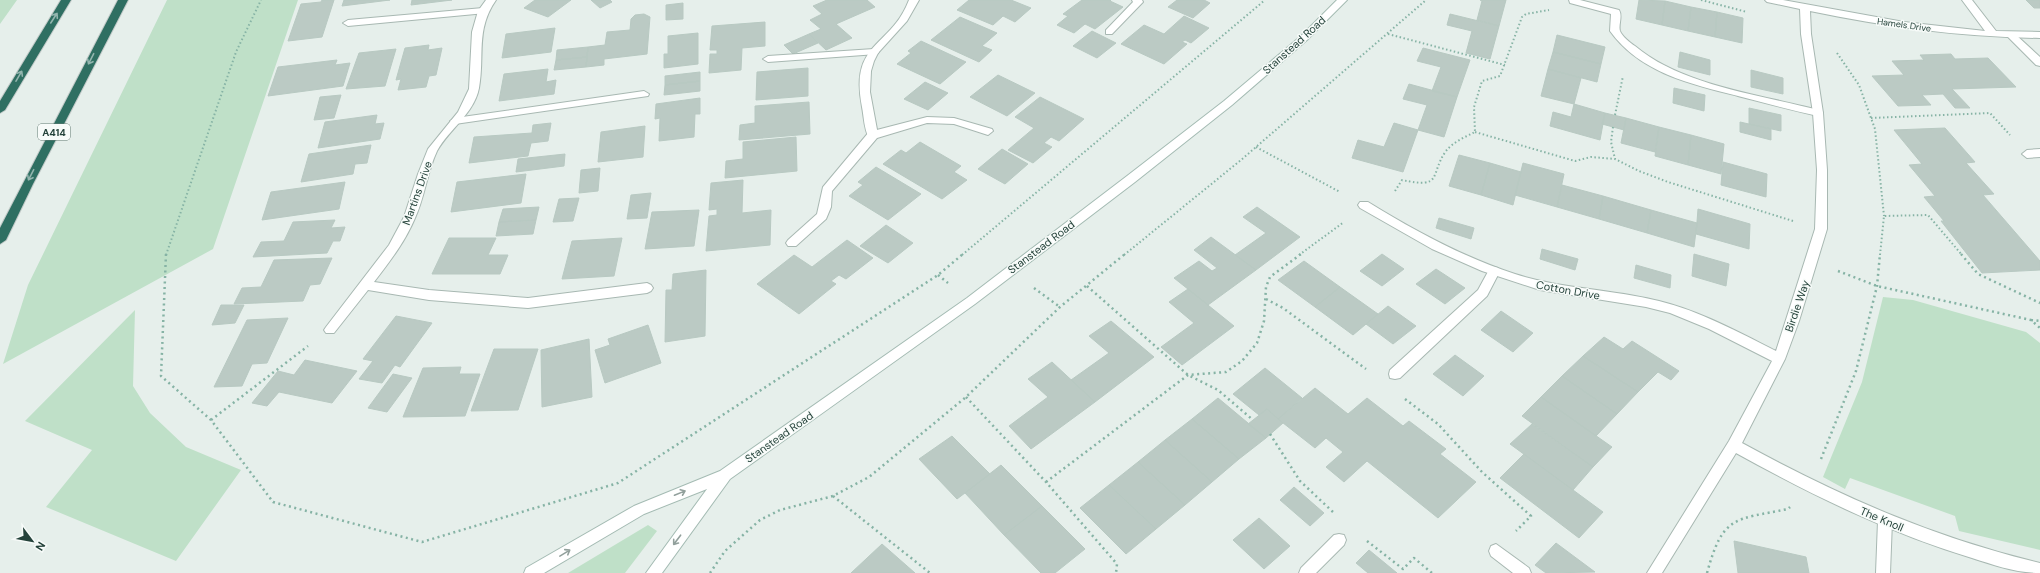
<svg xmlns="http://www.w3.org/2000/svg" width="2040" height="573" font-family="'DM Sans',sans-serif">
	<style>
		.green { fill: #bfe0c8 }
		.building { fill: #bbcac4; stroke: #b8c9c2 }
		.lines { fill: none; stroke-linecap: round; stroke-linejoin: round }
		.lane-casing { stroke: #a8b8b2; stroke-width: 2 }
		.street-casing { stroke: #a8b8b2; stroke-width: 2 }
		.secondary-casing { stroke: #a4bbb3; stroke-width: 2 }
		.highway-casing { stroke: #c2cac8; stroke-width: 2 }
		.path-far1 { stroke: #86b3a5; stroke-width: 2; stroke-dasharray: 1.5 2.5; stroke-linecap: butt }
		.path { stroke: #86b3a5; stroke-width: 2.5; stroke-dasharray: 2 3.5; stroke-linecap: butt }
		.lane { fill: #fff; fill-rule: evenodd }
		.street { fill: #fff; fill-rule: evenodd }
		.secondary { fill: #fff; fill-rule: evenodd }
		.highway { fill: #2f6f62; fill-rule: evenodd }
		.oneway { stroke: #93b5ae }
		.oneway2 { stroke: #92a09c }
		.labels { text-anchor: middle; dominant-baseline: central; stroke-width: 3; stroke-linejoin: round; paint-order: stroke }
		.far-street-label { font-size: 9px; fill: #24423a; stroke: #f7fbf9 }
		.shield { fill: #f7fbf9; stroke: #637a73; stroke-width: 1 }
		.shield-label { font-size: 10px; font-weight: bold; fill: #24423a }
		.street-label { font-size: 11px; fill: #24423a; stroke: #f7fbf9 }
	</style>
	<rect width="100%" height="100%" fill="#e6efeb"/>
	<path class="green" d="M0 0H17L0 24Z
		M167 0H298L213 249 3 364 28 285Z
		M1883 297 1913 300 2026 332 2040 343V550L1959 531 1955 516 1850 478 1845 489 1823 477 1862 382Z
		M135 310 133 386 150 413 186 447 241 470 176 561 46 507 92 450 25 421Z
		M648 525 657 531 625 573H568Z"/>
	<path class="building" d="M322 0H334L322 37 288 41 301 4 321 2Z
		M344 0H390L342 6Z
		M412 0H452L411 5Z
		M535 0H571L548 17 524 8Z
		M591 0H610L612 2 600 8Z
		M827 0H867L875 7 836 24 852 38 826 50 809 34 821 29 810 20 822 14 813 6Z
		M969 0H1011L1031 8 1015 22 1003 16 993 25 957 10Z
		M1082 0H1111L1110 1 1123 7 1095 29 1085 24 1074 33 1057 25 1068 16 1063 14Z
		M1177 0H1204L1210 3 1193 18 1168 7Z
		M1480 0H1506L1499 26 1477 20 1482 1Z
		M1639 0 1665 1 1662 25 1636 19Z
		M2026 0H2040V8H2034Z
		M1665 1 1691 7 1688 31 1662 25Z
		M683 3V19L666 20V5Z
		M1691 7 1717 12 1715 37 1688 31Z
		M1717 12 1743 18 1742 43 1715 37Z
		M644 14 650 17 647 54 604 59V65L586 67 588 47 605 45 607 32 630 30 631 19 635 15Z
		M1450 14 1499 26 1490 59 1466 53 1472 31 1447 25Z
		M1184 16 1209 28 1191 43 1185 40 1182 42 1187 44 1164 64 1121 44 1144 25 1164 34Z
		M960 17 997 33 982 46 992 50 979 62 931 40Z
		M765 22V46L742 48 741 70 709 73 710 54H717V50H710L712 26Z
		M555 28 551 52 502 58 506 34Z
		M1092 31 1116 43 1097 58 1073 46Z
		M698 33V64L664 68V54H668V36Z
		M809 34 818 43 793 54 784 45Z
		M1557 35 1605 47 1601 64 1553 52Z
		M921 41 966 62 940 84 897 64 911 53 908 51Z
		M429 45 428 50 442 48 436 75 429 76 426 87 398 90 401 79 396 80 405 48Z
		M588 47 587 57 556 60 557 50Z
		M1423 48 1470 60 1457 97 1432 91 1441 67 1417 61Z
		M396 49 385 86 346 89 359 53Z
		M1553 52 1601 64 1597 82 1548 69Z
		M1680 52 1710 60V75L1678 67Z
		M1951 54 1955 59 1988 58 2016 87 1952 89 1970 108H1955L1943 94 1922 95 1931 105 1898 106 1872 76 1904 75 1892 61 1924 60 1920 55Z
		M587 57 586 67 554 70 556 60Z
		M337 60 335 65 350 63 343 86 268 96 278 67Z
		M808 68V96L756 100 757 72Z
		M548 69 546 82 556 80 554 94 499 101 504 74Z
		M1548 69 1581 78 1574 104 1541 96Z
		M1751 70 1783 78V94L1751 87Z
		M700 72V81L665 85V76Z
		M998 75 1035 93 1007 116 970 97Z
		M700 81V91L664 95 665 85Z
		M925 82 948 93 928 110 904 99Z
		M1409 84 1457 97 1444 137 1418 130 1427 105 1403 99Z
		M1674 88 1705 95 1704 111 1673 103Z
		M341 95 334 118 314 120 320 97Z
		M1040 97 1084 119 1059 141 1051 137 1044 143 1052 147 1033 163 1008 150 1034 128 1015 117Z
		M700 98V114H695L694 137 659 141 660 118 655 119 656 104Z
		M809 102 810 134 739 140 740 125 755 123V106Z
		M1574 104 1605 113 1600 140 1550 126 1553 112 1571 117Z
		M1749 108 1781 115V131L1749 124Z
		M1605 113 1626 118 1624 130 1602 124Z
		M377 115 375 124 384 123 380 139 318 148 325 122Z
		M1626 118 1659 127 1655 152 1621 143Z
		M1740 122 1771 129V140L1740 132Z
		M551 123 548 141 531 143 528 156 469 163 474 137 532 133 533 125Z
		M1394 123 1418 130 1403 172 1352 158 1358 140 1384 147Z
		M645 126 643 157 598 162 601 132Z
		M1659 127 1691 135 1688 165 1655 156Z
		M1945 128 1975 162 1966 163 1994 194 1983 195 2040 261V270L1982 273 1941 221H1944L1924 197 1935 196 1909 165 1922 164 1894 130Z
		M1691 135 1724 144 1721 174 1688 165Z
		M796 137 797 171 725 178 726 161 743 159V142Z
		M920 142 961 166 954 172 967 180 942 199 883 164 901 150 906 153Z
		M371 145 367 163 355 164 353 174 301 182 309 154Z
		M1002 149 1028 164 1005 184 978 169Z
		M565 154 564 166 516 172 518 159Z
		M1459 155 1490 163 1481 195 1449 186Z
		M1723 162 1767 174 1766 197 1721 185Z
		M1490 163 1521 172 1513 205 1481 195Z
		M1523 163 1564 174 1557 207 1515 195Z
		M876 167 921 194 888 220 849 196 863 185 858 182Z
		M600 168 598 191 579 193 581 170Z
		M526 174 521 203 451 212 457 182Z
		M743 180 742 213 771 210 770 245 706 251 709 216 717 215V209L709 210 711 183Z
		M345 182 339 209 262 220 271 192Z
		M1562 185 1603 196 1599 219 1557 207Z
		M651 193 647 218 627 219 631 195Z
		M1603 196 1651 210 1647 233 1599 219Z
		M579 198 573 221 553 222 559 199Z
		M539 207 536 220 499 222 503 209Z
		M1257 207 1300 237 1256 270 1235 255 1266 233 1243 217Z
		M1698 209 1750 224 1749 249 1696 234Z
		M699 210 694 246 645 249 652 212Z
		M1651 210 1697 223 1694 247 1647 233Z
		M1439 218 1474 228 1471 239 1436 228Z
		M335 220 331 228 345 227 340 241H333L327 253 253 257 261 242 284 241 293 222Z
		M536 220 533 234 496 236 499 222Z
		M886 225 913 243 888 263 860 246Z
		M1211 237 1256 270 1208 305 1174 278 1199 261 1212 271 1217 268 1194 250Z
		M449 238H496L488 255H508L500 274H432Z
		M622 238 614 276 562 279 572 241Z
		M847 240 873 258 846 279 839 275 831 281 836 284 799 314 757 284 794 255 812 267Z
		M1542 249 1578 259 1575 270 1540 259Z
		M1382 254 1404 269 1382 286 1360 271Z
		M1694 254 1729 264 1726 286 1692 276Z
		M332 258 320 284 310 285 303 301 234 304 242 288 261 287 274 260Z
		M1304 261 1340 287 1315 307 1278 280Z
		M1636 265 1671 275 1670 288 1634 278Z
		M1436 269 1465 288 1445 304 1416 284Z
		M706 270 705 336 665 342 666 290H672L673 274Z
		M1340 287 1378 314 1353 335 1315 307Z
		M1188 289 1234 326 1182 365 1161 347 1194 323 1169 302Z
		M221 305H244L235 323 212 325Z
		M1388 306 1416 326 1393 344 1366 324Z
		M1501 311 1533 333 1513 352 1481 330Z
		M396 316 432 323 400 367 395 365 382 383 359 379 373 361 363 359Z
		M288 318 267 363 252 364 242 386 214 387 247 320Z
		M1111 321 1154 357 1095 402 1071 380 1109 353 1089 336Z
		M648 325 661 363 605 383 595 350 610 345 608 339Z
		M1604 337 1623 349 1632 341 1679 371 1671 380 1658 372 1638 392 1583 356Z
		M589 339 592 397 542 407 541 350Z
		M494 349H538L518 410 471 411Z
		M1455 355 1484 376 1463 396 1433 374Z
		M1583 356 1638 392 1617 414 1562 376Z
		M305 360 357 371 332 403 279 392 267 406 252 403 278 371 294 375Z
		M1052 362 1095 402 1031 449 1009 426 1048 397 1028 379Z
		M461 367 459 374H480L465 416 403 417 423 368Z
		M1265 368 1302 398 1278 419 1267 409 1259 415 1233 394Z
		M393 374 412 378 387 412 368 408Z
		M1562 376 1617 414 1596 436 1541 397Z
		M1315 388 1348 414 1367 398 1403 426 1409 421 1446 449 1440 454 1476 482 1438 518 1367 461 1344 482 1326 467 1343 452 1326 438 1315 448 1278 419Z
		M1541 397 1612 447 1593 467 1522 416Z
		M1218 398 1266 438 1239 459 1192 419Z
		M1267 409 1283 423 1266 438 1248 424Z
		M1192 419 1239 459 1212 482 1165 440Z
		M1532 424 1593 467 1573 490 1510 444Z
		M952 436 990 474 957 499 919 459Z
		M1165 440 1212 482 1185 505 1138 462Z
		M1524 454 1603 512 1579 538 1500 478Z
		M1138 462 1185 505 1156 529 1109 485Z
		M1001 465 1042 506 1004 535 965 493Z
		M1109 485 1156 529 1126 554 1080 508Z
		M1294 487 1324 513 1310 526 1280 500Z
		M1042 506 1085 549 1055 573H1041L1004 535Z
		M1259 518 1290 546 1264 569 1233 540Z
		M1734 541 1806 557 1809 573H1738Z
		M1556 543 1595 572 1546 573 1535 565Z
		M882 544 915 573H851Z
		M1369 550 1397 573H1368L1356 563Z"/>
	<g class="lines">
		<g class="lane-casing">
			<path id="lane" d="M1132 0H1142L1143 2 1112 34H1106V30L1133 2Z
				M1569 0H1580L1619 10C1623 16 1618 25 1620 31 1622 36 1630 43 1635 46 1682 86 1763 95 1822 111L1823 113 1818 116C1791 110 1765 103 1738 96 1691 84 1640 73 1610 31L1611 14 1570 3Z
				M483 8 488 11 486 13 348 26 343 23 348 20Z
				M2012 33 2015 34 2040 57V66L2036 65 2007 36Z
				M874 49 877 50 879 52 877 54 768 62 763 59 768 56Z
				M644 91 649 94 648 96 455 124 450 121 455 118Z
				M927 117 954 118 992 129 993 131 988 135 954 124 927 123 877 138 832 191 831 207 826 219 796 246H788L786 243 788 240 817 214 823 187 869 132Z
				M2040 149V157L2027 158 2022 154 2027 150Z
				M1494 267 1498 268 1500 271 1487 296 1400 378 1395 379 1390 378 1389 374 1390 370 1478 290 1490 268Z
				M1885 515 1890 517 1892 521 1890 573H1876L1878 521 1880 517Z
				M1339 534 1344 535 1346 540 1344 545 1316 573H1299L1301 568 1334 535Z
				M1496 544 1529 568 1531 573H1513L1491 556 1489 551 1491 546Z"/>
		</g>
		<g class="street-casing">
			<path id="street" d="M486 0H496C475 30 485 56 479 88 474 114 449 129 437 151 427 172 425 196 415 218 405 242 390 261 374 282L429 290 528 298 647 283 651 285 653 288 651 291 647 293 528 308 429 300 368 290 334 333H326L324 330 326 327 389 245 404 217 418 174 428 149 458 112 469 89 472 32 478 11Z
				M909 0H919L907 21 878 53 874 61 871 71 870 92 878 135 877 138H869C864 129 864 117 862 107 849 41 891 48 909 0Z
				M1765 0H1783L1904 22 1985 31 1962 0H1972L1996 31 2040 32V38C1962 37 1886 27 1810 11L1811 34 1823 113 1827 170V229L1799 321 1785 359 1742 443C1839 496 1932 537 2040 563V573C2016 573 1994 565 1972 558 1889 533 1812 495 1736 453L1662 573H1647L1729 441 1772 361 1709 329 1670 313 1646 307 1540 290 1482 271 1432 249 1360 208 1358 205 1360 202H1368C1415 231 1463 257 1515 274 1562 289 1611 289 1659 301 1700 311 1738 332 1776 351L1815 229 1817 170 1813 113 1801 34 1800 9 1767 2Z"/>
		</g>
		<g class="secondary-casing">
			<path id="secondary" d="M1337 0H1347L1307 40 1232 105 1135 182 975 304 730 479 662 573H646L707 489 644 514 544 573H524L526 568 634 506 720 471 967 298 1127 176 1224 101 1301 36Z"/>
		</g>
		<g class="highway-casing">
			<path id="highway" d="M61 0H71L5 110 0 113V101Z
				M118 0H128L33 184 6 240 0 244V228Z"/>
		</g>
		<path class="path-far1" d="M1701 0 1747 12
			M1388 34 1505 65
			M1837 53 1859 85 1875 129 1884 216
			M1615 115 1623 76
			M1871 118 1990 113 2010 135
			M1613 127 1611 142 1615 159
			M1475 132 1575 161 1591 157 1615 159 1639 171 1668 182 1793 221
			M1256 147 1340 192
			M1395 191 1402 180C1444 189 1429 175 1446 151 1453 142 1465 137 1475 132L1474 107 1482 81 1500 76 1522 17 1526 14 1549 10
			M166 255 236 52 261 0
			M962 255 1265 0
			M1124 255 1241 160 1426 0
			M1299 255 1344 222
			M1880 255 1884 216 1928 215 1962 255"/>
		<path class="path" d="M166 254 161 376 211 420 273 502 422 542 618 483 938 275 963 254
			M1961 254 1978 274 2040 303
			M1838 271 1877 286 2031 320 2040 328
			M938 275 948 283
			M1087 286 1188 375 1218 390 1253 420
			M1034 288 1060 307
			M1266 299 1283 308 1366 369
			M2031 320 2040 321
			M966 397 1046 482 1117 564 1116 573
			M1405 399 1438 424 1482 472 1531 516 1516 531
			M211 420 308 346
			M1270 434 1300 481 1333 512
			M1821 459 1856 371 1877 286 1880 254
			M1046 482 1188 375 1226 372 1242 361 1257 343 1264 321 1266 287 1270 277 1301 254
			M833 496 930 573
			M1367 541 1403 569 1414 558 1432 573
			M710 573 725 551 760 520 780 510 833 496 869 477 966 397 1060 307 1125 254
			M1707 573C1723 515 1734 520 1788 509L1790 507"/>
		<use href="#lane" class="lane"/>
		<use href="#street" class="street"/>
		<use href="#secondary" class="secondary"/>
		<use href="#highway" class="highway"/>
	</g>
	<defs><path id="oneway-shaft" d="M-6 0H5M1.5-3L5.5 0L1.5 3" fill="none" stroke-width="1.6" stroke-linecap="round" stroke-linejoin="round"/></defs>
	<g class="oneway">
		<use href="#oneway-shaft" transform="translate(54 18) rotate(-57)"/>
		<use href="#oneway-shaft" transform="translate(91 59) rotate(117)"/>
		<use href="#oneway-shaft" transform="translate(19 76) rotate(-60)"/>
		<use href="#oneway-shaft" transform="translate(31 175) rotate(117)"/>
	</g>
	<g class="oneway2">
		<use href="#oneway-shaft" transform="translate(680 493) rotate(-22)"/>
		<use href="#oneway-shaft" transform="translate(677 540) rotate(127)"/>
		<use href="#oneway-shaft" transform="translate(565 553) rotate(-31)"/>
	</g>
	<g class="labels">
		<g class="far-street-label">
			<text transform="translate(1904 25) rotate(8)">Hamels Drive</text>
		</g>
		<rect class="shield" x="38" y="124" width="32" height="16" rx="3"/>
		<g class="shield-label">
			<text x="54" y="132">A414</text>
		</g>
		<g class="street-label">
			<text transform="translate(1294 45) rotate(-42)">Stanstead Road</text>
			<text transform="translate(417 193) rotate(-70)">Martins Drive</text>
			<text transform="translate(1041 247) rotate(-37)">Stanstead Road</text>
			<text transform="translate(1568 290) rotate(10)">Cotton Drive</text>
			<text transform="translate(1797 306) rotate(-71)">Birdie Way</text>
			<text transform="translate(779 437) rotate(-35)">Stanstead Road</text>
			<text transform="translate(1882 519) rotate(23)">The Knoll</text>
		</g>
	</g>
	<g transform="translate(32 541) rotate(122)" stroke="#f7fbf9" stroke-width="3" paint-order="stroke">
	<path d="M0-3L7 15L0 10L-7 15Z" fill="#24423a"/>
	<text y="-6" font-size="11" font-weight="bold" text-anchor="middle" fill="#24423a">N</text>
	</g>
</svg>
